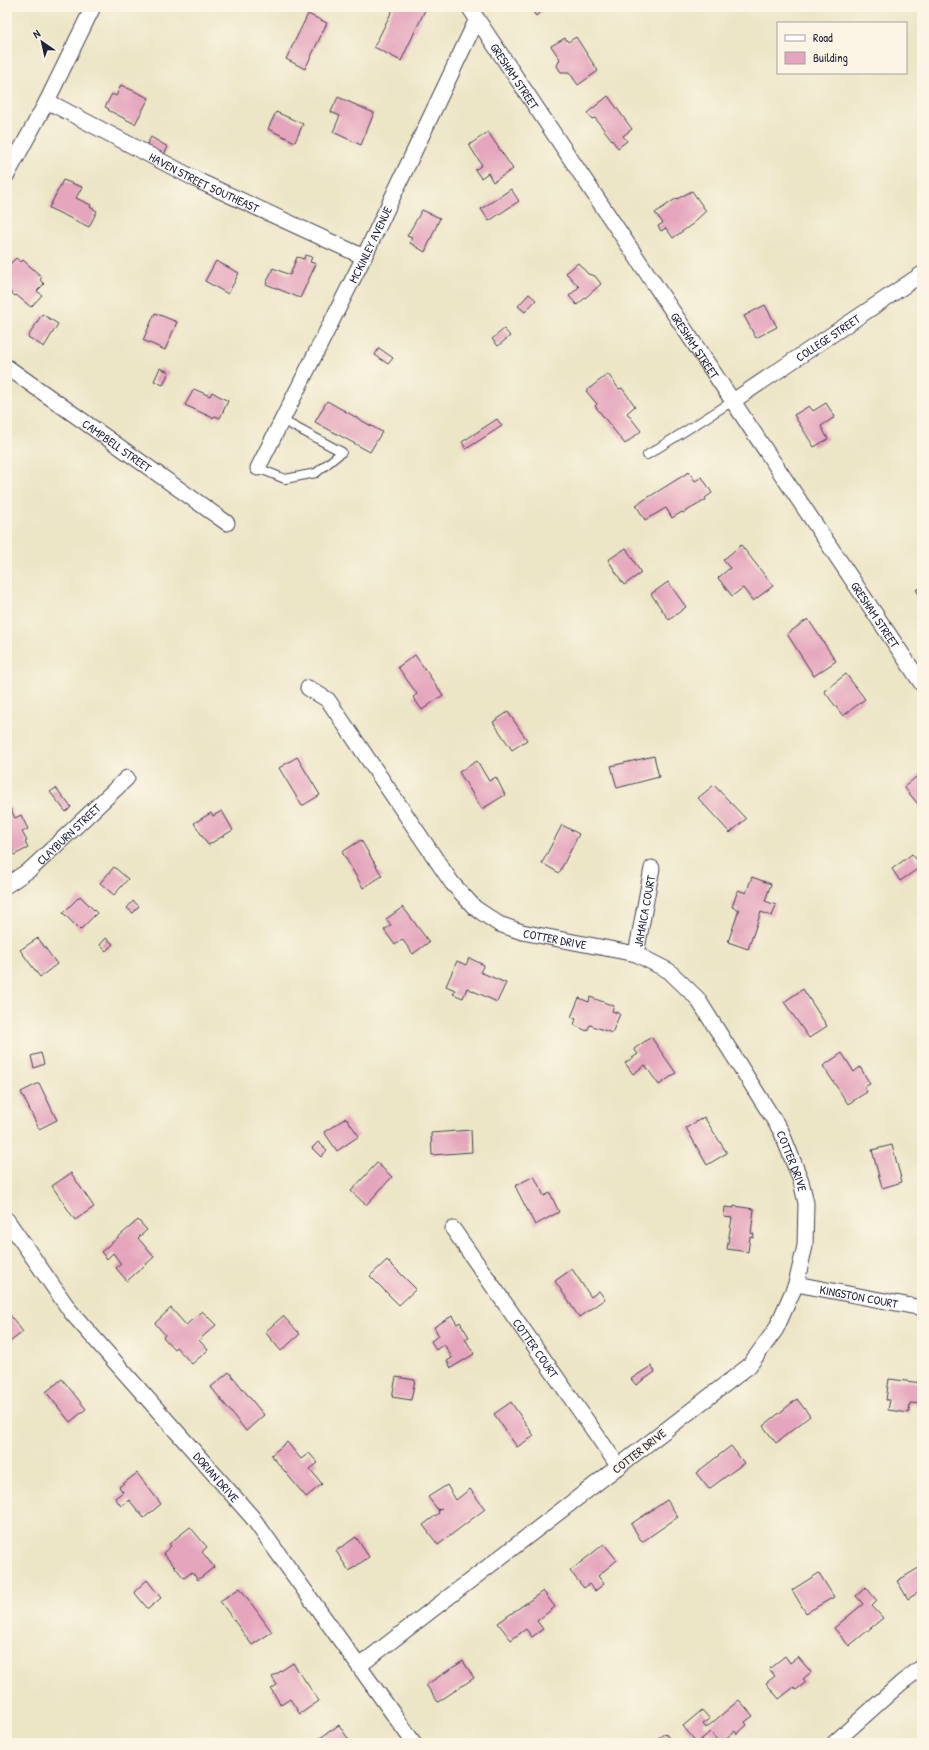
<svg xmlns="http://www.w3.org/2000/svg" width="929" height="1750" font-family="'Patrick Hand',sans-serif">
	<style>
		.building { fill: #e5a5bd }
		.lines { fill: none; stroke-linecap: round; stroke-linejoin: round }
		.lane-casing { stroke: #403f50; stroke-width: 10 }
		.street-casing { stroke: #403f50; stroke-width: 17 }
		.lane { stroke: #fff; stroke-width: 8 }
		.street { stroke: #fff; stroke-width: 15 }
		.labels { text-anchor: middle; dominant-baseline: central; stroke-width: 3; stroke-linejoin: round; paint-order: stroke }
		.street-label { font-size: 12px; fill: #22223b; stroke: #fcf5e5 }
	</style>
	<rect width="100%" height="100%" fill="#fcf5e5"/>
	<filter id="ink" filterUnits="userSpaceOnUse"><feTurbulence type="fractalNoise" baseFrequency=".025" numOctaves="2"/><feDisplacementMap in="SourceGraphic" scale="8" xChannelSelector="R" yChannelSelector="G"/><feConvolveMatrix kernelMatrix="1 2 1 2 8 2 1 2 1" color-interpolation-filters="sRGB"/></filter>
	<filter id="wash" filterUnits="userSpaceOnUse"><feTurbulence type="fractalNoise" baseFrequency=".012" numOctaves="4" result="noise"/><feDisplacementMap in="SourceGraphic" scale="16" xChannelSelector="R" yChannelSelector="G"/><feGaussianBlur stdDeviation="0.9" result="paint"/><feColorMatrix in="noise" values="0 0 0 0 0 0 0 0 0 0 0 0 0 0 0 0 0 1.4 0 .05"/><feComposite in="paint" operator="in"/></filter>
	<g filter="url(#wash)">
		<rect width="100%" height="100%" fill="#ece5c6"/>
		<g id="blocks">
			<path class="building" d="M394 7 426 8 401 61 374 47Z
				M530 7H547L536 16Z
				M308 14 327 23 305 69 286 59Z
				M576 37 598 71 578 85 569 72H561L557 66 560 59 551 46 565 38 568 42Z
				M121 85 149 98 135 124 108 110 109 109 105 107 112 94 116 96Z
				M608 96 632 129 623 136 627 141 618 148 595 118 592 119 587 113Z
				M338 97 374 113 361 145 333 132 340 116 331 112Z
				M276 112 303 124 295 142 268 129Z
				M488 132 513 169 493 182 488 173 481 178 475 170 482 165 469 145Z
				M151 137 168 147 163 156 146 146Z
				M63 180 82 187 76 198 91 205 90 207 97 211 89 227 49 208Z
				M511 189 519 201 489 221 481 209Z
				M692 191 706 211 694 222V223L673 238 666 228 661 231 658 226 663 223 655 213 677 198V199Z
				M422 210 440 218 425 252 410 243 412 238 407 236Z
				M305 255 312 257 310 262 316 264 300 298 266 284 273 268 290 275 297 257 304 259Z
				M16 258 21 262 23 260 42 277 40 280 44 284 37 291 42 295 31 307 16 295 15 296 7 289V265H9Z
				M216 261 239 273 228 294 205 281Z
				M578 263 588 274 595 276 601 284 577 305 569 296 579 287 566 273Z
				M529 294 536 300 525 312 518 306Z
				M765 305 777 327 756 338 744 316Z
				M155 313 177 322 165 350 143 340Z
				M42 314 58 324 44 347 28 337Z
				M504 329 510 336 498 346 492 339Z
				M379 348 393 358 388 364 375 355Z
				M160 368 169 372 163 385 154 381Z
				M608 374 619 389 622 388 635 406 627 413 641 431 625 444 595 406 597 404 586 391Z
				M194 389 210 396 212 392 228 401 220 418 215 416 213 418 185 405Z
				M327 401 382 432 370 452 315 422Z
				M826 403 835 417 821 426 828 439 814 447 794 415 809 406 813 411Z
				M497 419 502 426 466 449 462 442Z
				M689 472 695 481 702 477 712 493 705 498 706 500 683 513 682 512 672 518 666 508 645 520 636 505Z
				M741 545 773 586 753 601 743 588 732 596 718 578 730 568 723 560Z
				M626 548 641 573 624 585 608 560Z
				M668 582 686 607 669 620 651 594Z
				M922 587V599L916 590Z
				M808 619 836 661 814 676 787 634Z
				M415 655 443 695 422 710 413 697 417 694 398 667Z
				M846 674 865 699 843 716 824 691Z
				M508 712 527 740 512 750 493 722Z
				M654 756 659 777 617 788 611 766Z
				M297 757 320 795 302 806 279 768Z
				M477 761 489 781 496 777 505 795 482 809 459 772Z
				M921 773 922 774V809L904 787Z
				M714 785 746 819 730 833 698 798Z
				M56 788 71 807 66 812 50 792Z
				M7 802 15 818 21 815 28 829 22 832 27 841 25 842 28 848 14 855 12 849 9 851 7 848Z
				M222 811 233 830 208 845 194 823 211 813 213 816Z
				M562 825 579 834 559 873 542 863Z
				M361 840 382 876 363 888 342 852Z
				M912 854 922 866 900 881 892 869Z
				M114 867 128 879 114 895 100 883Z
				M752 877 771 884 765 901 776 905 772 916 761 912 748 949 728 942 739 910 732 907 738 890 746 893Z
				M80 896 97 913 80 930 63 913Z
				M133 901 139 906 133 913 127 908Z
				M403 907 429 942 413 954 402 939 395 945 384 930 391 925 386 919Z
				M38 938 57 964 40 977 20 950Z
				M106 938 113 944 106 951 100 945Z
				M469 958 484 965 480 972 506 983 497 1002 467 988 463 998 453 994 455 990 446 986 457 961 466 965Z
				M803 989 827 1026 809 1038 784 1002Z
				M590 997 614 1006 612 1011 620 1014 612 1033 590 1025 587 1031 574 1025 576 1019 571 1017 579 998 589 1002Z
				M651 1037 676 1073 659 1085 645 1065 633 1074 625 1063 638 1054 634 1049Z
				M41 1053 44 1064 34 1068 31 1056Z
				M842 1053 854 1072 860 1067 870 1084 864 1087 867 1092 848 1104 823 1066Z
				M39 1083 57 1120 39 1129 21 1092Z
				M704 1117 727 1153 707 1165 686 1128Z
				M346 1118 359 1136 337 1151 324 1132Z
				M471 1130 472 1152 432 1155 431 1133Z
				M318 1142 327 1150 321 1157 312 1148Z
				M892 1145 902 1182 882 1188 872 1150Z
				M377 1163 392 1177 366 1205 351 1191Z
				M71 1173 94 1207 75 1220 52 1186Z
				M534 1176 544 1196 550 1193 559 1212 535 1225 515 1186Z
				M734 1206 754 1209 751 1233 754 1234 753 1238 750 1237 748 1252 727 1249 732 1218 724 1217 725 1207 734 1208Z
				M138 1220 147 1230 138 1238 154 1257 127 1281 116 1268 121 1264 113 1253 107 1259 101 1252Z
				M387 1260 416 1289 399 1305 370 1276Z
				M572 1269 591 1297 599 1291 605 1299 579 1317 555 1281Z
				M171 1308 186 1325 202 1311 216 1325 199 1340 208 1350 192 1364 176 1347 174 1349 163 1337 165 1335 155 1323Z
				M7 1311 23 1332 7 1344Z
				M283 1316 300 1334 281 1351 265 1332Z
				M452 1316 457 1324 460 1322 469 1337 465 1339 474 1354 451 1368 447 1361 452 1358 444 1344 436 1350 431 1341 439 1336 434 1327Z
				M651 1366 655 1372 636 1385 631 1379Z
				M229 1372 264 1415 246 1431 211 1387Z
				M396 1377 415 1380 411 1400 392 1397Z
				M62 1379 86 1409 70 1422 46 1392Z
				M889 1379 922 1383V1404L910 1403 909 1413 888 1410 890 1400H886Z
				M797 1399 810 1416 776 1443 763 1426Z
				M511 1402 534 1436 517 1447 494 1414Z
				M287 1442 301 1459 309 1453 318 1463 310 1469 322 1484 306 1497 271 1455Z
				M731 1446 744 1463 709 1489 696 1473Z
				M137 1473 161 1504 144 1518 129 1500 121 1506 115 1498 123 1492 119 1487Z
				M447 1485 456 1500 470 1489 485 1509 438 1545 423 1525 439 1513 438 1511 442 1508 438 1510 428 1497Z
				M667 1500 678 1517 642 1542 631 1524Z
				M190 1527 207 1547 202 1552 214 1567 198 1580 192 1572 184 1578 163 1553 171 1546 169 1544Z
				M356 1537 369 1557 349 1571 336 1551Z
				M604 1544 617 1560 598 1576 604 1584 595 1591 589 1584 584 1588 570 1571 571 1570Z
				M922 1566V1590L908 1599 897 1581Z
				M819 1573 834 1597 806 1613 792 1590Z
				M147 1580 161 1598 148 1609 134 1592Z
				M866 1587 877 1601 872 1606 883 1618 849 1646 834 1628 863 1604 856 1596Z
				M240 1588 272 1632 252 1645 220 1601Z
				M543 1591 555 1607 537 1621 543 1629 532 1637 526 1629 511 1640 498 1623Z
				M785 1656 790 1663 798 1657 811 1672 803 1679 806 1682 796 1690 794 1687 779 1699 766 1683 775 1676 769 1669Z
				M463 1661 474 1678 438 1702 426 1685Z
				M293 1663 319 1701 300 1714 290 1699 281 1705 271 1689 277 1685 272 1677Z
				M739 1700 753 1716 745 1722 747 1725 737 1734 735 1731 720 1743 710 1732 697 1743 683 1726 702 1710 710 1719 703 1724 706 1728Z
				M339 1725 351 1743H323L320 1738Z
				M665 1733 673 1743H652Z"/>
		</g>
	</g>
	<g filter="url(#ink)">
		<use href="#blocks" fill-opacity="0" stroke="#403f50" stroke-width="1"/>
		<g class="lines">
			<g class="lane-casing">
				<path id="lane" d="M647 455 733 401
					M258 468 285 479 316 473 342 452 282 420"/>
			</g>
			<g class="street-casing">
				<g id="street">
					<path id="s1" d="M469 7 922 684"/>
					<path id="s2" d="M47 101 201 182 364 257"/>
					<path d="M7 175 47 101 93 7"/>
					<path id="s3" d="M7 367 227 523"/>
					<path id="s4" d="M733 401 922 274"/>
					<path id="s5" d="M258 468 364 257 477 19"/>
					<path id="s6" d="M308 688 328 700 452 883 475 908 499 924 522 932 636 954 669 971 697 998 781 1131 801 1181 806 1203 805 1246 796 1284 776 1329 749 1366 359 1666"/>
					<path id="s7" d="M7 885 32 868 127 778"/>
					<path id="s8" d="M636 954 652 868"/>
					<path id="s9" d="M7 1220 71 1312 252 1517 414 1743"/>
					<path id="s10" d="M453 1229 619 1467"/>
					<path id="s11" d="M796 1284 922 1308"/>
					<path d="M834 1743 901 1683 922 1667"/>
				</g>
			</g>
			<use href="#lane" class="lane"/>
			<use href="#street" class="street"/>
		</g>
	</g>
	<g class="labels">
		<g class="street-label">
			<text stroke="none"><textPath href="#s1" startOffset="83">GRESHAM STREET</textPath></text>
			<text stroke="none"><textPath href="#s2" startOffset="177">HAVEN STREET SOUTHEAST</textPath></text>
			<text stroke="none"><textPath href="#s5" startOffset="250">MCKINLEY AVENUE</textPath></text>
			<text stroke="none"><textPath href="#s4" startOffset="114">COLLEGE STREET</textPath></text>
			<text stroke="none"><textPath href="#s1" startOffset="407">GRESHAM STREET</textPath></text>
			<text stroke="none"><textPath href="#s3" startOffset="135">CAMPBELL STREET</textPath></text>
			<text stroke="none"><textPath href="#s1" startOffset="731">GRESHAM STREET</textPath></text>
			<text stroke="none"><textPath href="#s7" startOffset="80">CLAYBURN STREET</textPath></text>
			<text stroke="none"><textPath href="#s8" startOffset="44">JAMAICA COURT</textPath></text>
			<text stroke="none"><textPath href="#s6" startOffset="365">COTTER DRIVE</textPath></text>
			<text stroke="none"><textPath href="#s6" startOffset="713">COTTER DRIVE</textPath></text>
			<text stroke="none"><textPath href="#s11" startOffset="64">KINGSTON COURT</textPath></text>
			<text stroke="none"><textPath href="#s10" startOffset="145">COTTER COURT</textPath></text>
			<text transform="translate(639 1451) rotate(-38)">COTTER DRIVE</text>
			<text stroke="none"><textPath href="#s9" startOffset="332">DORIAN DRIVE</textPath></text>
		</g>
	</g>
	<rect width="929" height="1750" fill="none" stroke="#fcf5e5" stroke-width="24"/>
	<rect x="777" y="22" width="130" height="52" fill="#fcf5e5" stroke="#a5a1a1"/>
	<rect x="785" y="35" width="20" height="6" fill="#ffffff" stroke="#a5a1a1"/>
	<text x="813" y="42" font-size="12" fill="#22223b">Road</text>
	<rect x="785" y="52" width="20" height="12" fill="#e5a5bd" stroke="#a5a1a1"/>
	<text x="813" y="62" font-size="12" fill="#22223b">Building</text>
	<g transform="translate(42 42) rotate(326)" stroke="#fcf5e5" stroke-width="3" paint-order="stroke">
	<path d="M0-3L7 15L0 10L-7 15Z" fill="#22223b"/>
	<text y="-6" font-size="11" font-weight="bold" text-anchor="middle" fill="#22223b">N</text>
	</g>
</svg>
